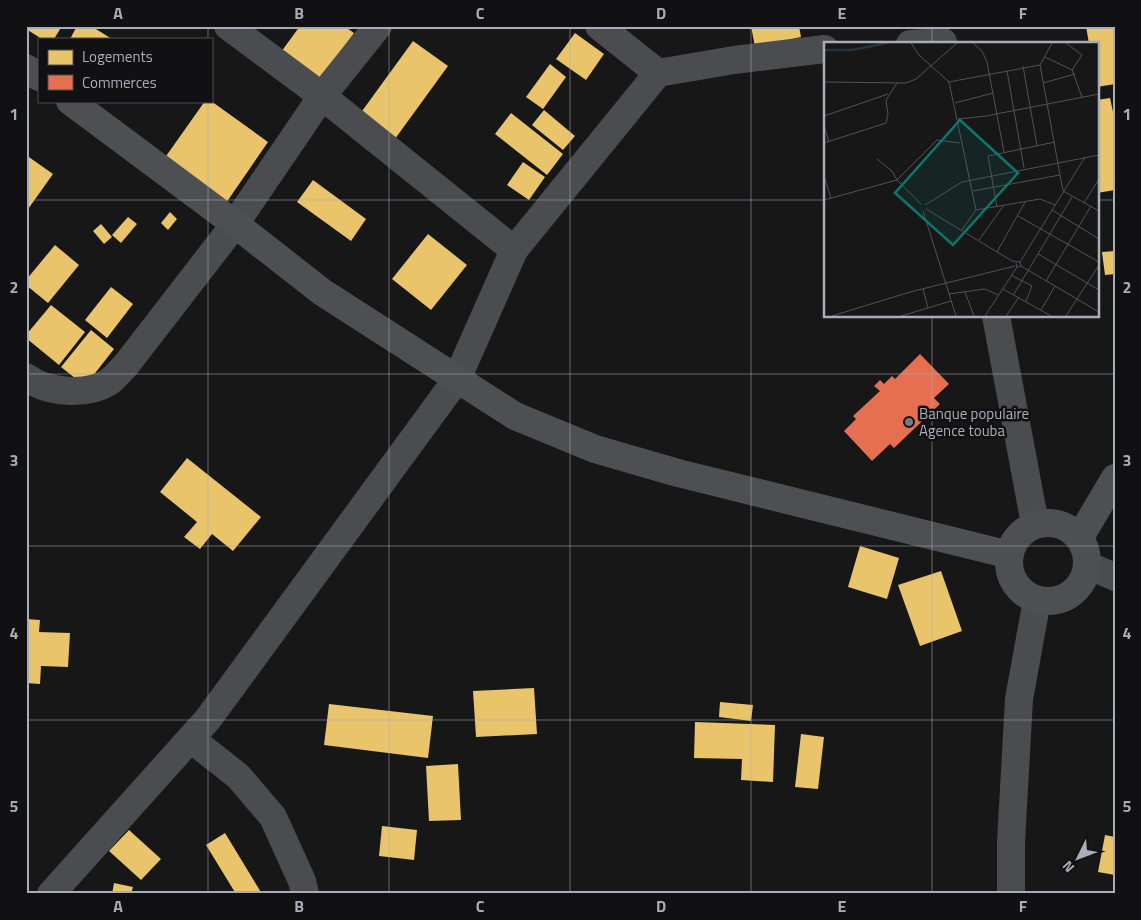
<svg xmlns="http://www.w3.org/2000/svg" width="1141" height="920" font-family="'Titillium Web',sans-serif">
	<style>
		.homes { fill: #e9c46a }
		.shops { fill: #e76f51 }
		.lines { fill: none; stroke-linecap: round; stroke-linejoin: round }
		.minor { stroke: #4b4c50; stroke-width: 28 }
		.major { stroke: #4d4f52; stroke-width: 28 }
		.grid { fill: none; stroke: #a8adb8; stroke-width: 1; stroke-opacity: 0.55 }
		.poi-dot { fill: #757880; stroke: #111113; stroke-width: 2 }
		.labels { text-anchor: middle; dominant-baseline: central; stroke-width: 5; stroke-linejoin: round; paint-order: stroke }
		.poi-label { font-size: 15px; fill: #a8adb8; stroke: #111113; text-anchor: start }
		.inset-river { fill: none; stroke: #2a3239; stroke-width: 2.5 }
		.inset-road { fill: none; stroke: #515357; stroke-width: 1 }
		.view { fill: #0f766e; fill-opacity: 0.15; stroke: #0f766e; stroke-width: 2.5 }
		.inset-edge { fill: none; stroke: #a8adb8; stroke-width: 2.5 }
		.neatline { fill: none; stroke: #a8adb8; stroke-width: 2 }
		.grid-label { font-size: 16px; text-anchor: middle; font-weight: bold; fill: #a8adb8 }
	</style>
	<rect width="100%" height="100%" fill="#171717"/>
	<path class="homes" d="M26 26H62L54 39H42L26 29Z
		M77 26H91L112 39H70Z
		M300 26H344L354 33 320 80 281 52Z
		M751 26H799L801 37 755 47Z
		M1086 26H1115V84L1097 87V44H1089Z
		M575 33 604 54 586 80 556 59Z
		M413 41 448 66 392 143 357 118Z
		M550 64 566 77 543 109 526 97Z
		M1110 98 1115 121V190L1097 193V100Z
		M205 101H211L268 142 226 203 164 159Z
		M544 110 575 136 563 150 532 125Z
		M511 113 563 154 547 175 495 134Z
		M26 155 53 174 26 212Z
		M523 162 545 177 529 200 507 185Z
		M313 180 366 219 351 241 297 202Z
		M170 212 177 219 168 230 161 223Z
		M128 217 137 224 121 243 112 235Z
		M101 224 112 237 104 244 93 231Z
		M428 234 467 265 431 310 392 279Z
		M55 245 79 265 48 303 26 285V280Z
		M1115 251V274L1105 275 1102 252Z
		M111 287 133 304 107 338 85 320Z
		M51 305 85 332 59 365 26 338V335Z
		M91 330 114 349 85 386 61 367Z
		M187 458 261 517 233 551 212 534 200 549 184 537 197 522 160 492Z
		M860 546 899 558 887 599 848 587Z
		M941 571 962 631 920 646 898 585Z
		M26 619 40 620 39 632 70 633 68 667 41 666 40 684 26 683Z
		M534 688 537 734 476 737 473 691Z
		M720 702 753 705 751 721 719 717Z
		M329 704 433 716 428 758 324 745Z
		M695 722 775 725 773 782 741 780 742 759 694 758Z
		M801 734 824 737 818 789 795 787Z
		M458 764 461 820 429 821 426 766Z
		M382 826 417 830 414 860 379 856Z
		M129 830 161 859 141 880 109 851Z
		M225 833 262 894H236L206 845Z
		M1105 835 1115 837V875L1098 872Z
		M114 883 133 887 131 894H112Z"/>
	<path class="shops" d="M920 354 949 384 934 398 940 404 894 448 890 444 872 461 844 431 856 419 853 416 880 391 874 386 880 380 884 384 892 376 895 379Z"/>
	<g class="lines">
		<path class="minor" d="M228 26 322 96 514 250
			M599 26 658 73 734 60 825 49
			M910 44 943 42
			M996 316 1035 524
			M26 377C47 393 87 396 109 382 115 377 121 370 126 365L235 224 322 96 378 26
			M1087 565 1115 577
			M191 739 238 776 273 817 302 881 305 894
			M51 894 208 719 457 379 514 250 658 73
			M1011 894V842L1019 699 1037 600"/>
		<path class="major" d="M26 68 39 77
			M70 101 235 224 322 292 515 416 595 449 678 473 1010 555
			M1009 562a39 39 0 1 1 78 0a39 39 0 1 1-78 0Z
			M1080 537 1115 478"/>
	</g>
	<path class="grid" d="M208 26V39M389 26V894M570 26V894M751 26V894M932 26V44M208 101V894M26 200H825M1097 200H1115M932 316V894M26 374H1115M26 546H1115M26 720H1115"/>
	<circle class="poi-dot" cx="909" cy="422" r="5"/>
	<g class="labels">
		<g class="poi-label">
			<text x="919" y="413">Banque populaire<tspan x="919" dy="17">Agence touba</tspan></text>
		</g>
	</g>
	<g transform="translate(824 42)">
		<rect width="275" height="275" fill="#171717"/>
		<path class="inset-river" d="M0 8H28L63 1"/>
		<path class="inset-road" d="M87 1 95 13 125 40 152 168M149 1 158 9 163 20 180 110M228 1 216 23 239 149 275 169M242 1 258 13 248 28M221 15 248 28 258 55M199 24 213 104M183 29 200 126M0 40 82 41 92 37 133 1M125 40 216 23M219 41 251 32M131 61 169 51M0 74 64 52M134 77 162 74 275 52M0 84 5 100M0 101 62 81 64 73 62 58 73 41M53 117 68 129 73 138 113 98 136 101M0 134 7 156M149 149 236 133M0 158 73 138 97 162M260 161 275 137M101 163 138 140 275 113M173 165 164 114 231 100M102 167 188 219 196 220 197 224 193 225 192 221M228 168 275 197M99 169 132 274M194 174 275 220M138 188 152 168 216 157 231 163M155 198 180 163M173 210 201 160M214 212 275 248M196 220 261 115M197 224 275 270M187 233 208 244 202 259M222 239 267 164M99 247 104 266M179 247 227 274M141 250 150 274M125 252 161 247 174 253M190 252 248 155M217 268 231 244M8 274 86 250 191 224M77 274 127 259M161 274 193 225M182 274 195 255M242 274 275 223"/>
		<path class="view" d="M136 78 194 131 129 203 71 151Z"/>
		<rect width="275" height="275" class="inset-edge"/>
	</g>
	<rect width="1141" height="920" fill="none" stroke="#111113" stroke-width="55"/>
	<rect x="38" y="38" width="175" height="65" fill="#111113" stroke="#4d4f55"/>
	<rect x="48" y="50" width="25" height="15" fill="#e9c46a" stroke="#4d4f55"/>
	<text x="82" y="62" font-size="15" fill="#a8adb8">Logements</text>
	<rect x="48" y="75" width="25" height="15" fill="#e76f51" stroke="#4d4f55"/>
	<text x="82" y="88" font-size="15" fill="#a8adb8">Commerces</text>
	<g transform="translate(1078 858) rotate(228)" stroke="#111113" stroke-width="4" paint-order="stroke">
	<path d="M0-4L9 19L0 12L-9 19Z" fill="#a8adb8"/>
	<text y="-8" font-size="14" font-weight="bold" text-anchor="middle" fill="#a8adb8">N</text>
	</g>
	<rect x="28" y="28" width="1086" height="864" class="neatline"/>
	<g class="grid-label">
		<text x="118" y="19">A</text>
		<text x="299" y="19">B</text>
		<text x="480" y="19">C</text>
		<text x="661" y="19">D</text>
		<text x="842" y="19">E</text>
		<text x="1023" y="19">F</text>
		<text x="14" y="120">1</text>
		<text x="1127" y="120">1</text>
		<text x="14" y="293">2</text>
		<text x="1127" y="293">2</text>
		<text x="14" y="466">3</text>
		<text x="1127" y="466">3</text>
		<text x="14" y="639">4</text>
		<text x="1127" y="639">4</text>
		<text x="14" y="812">5</text>
		<text x="1127" y="812">5</text>
		<text x="118" y="912">A</text>
		<text x="299" y="912">B</text>
		<text x="480" y="912">C</text>
		<text x="661" y="912">D</text>
		<text x="842" y="912">E</text>
		<text x="1023" y="912">F</text>
	</g>
</svg>
